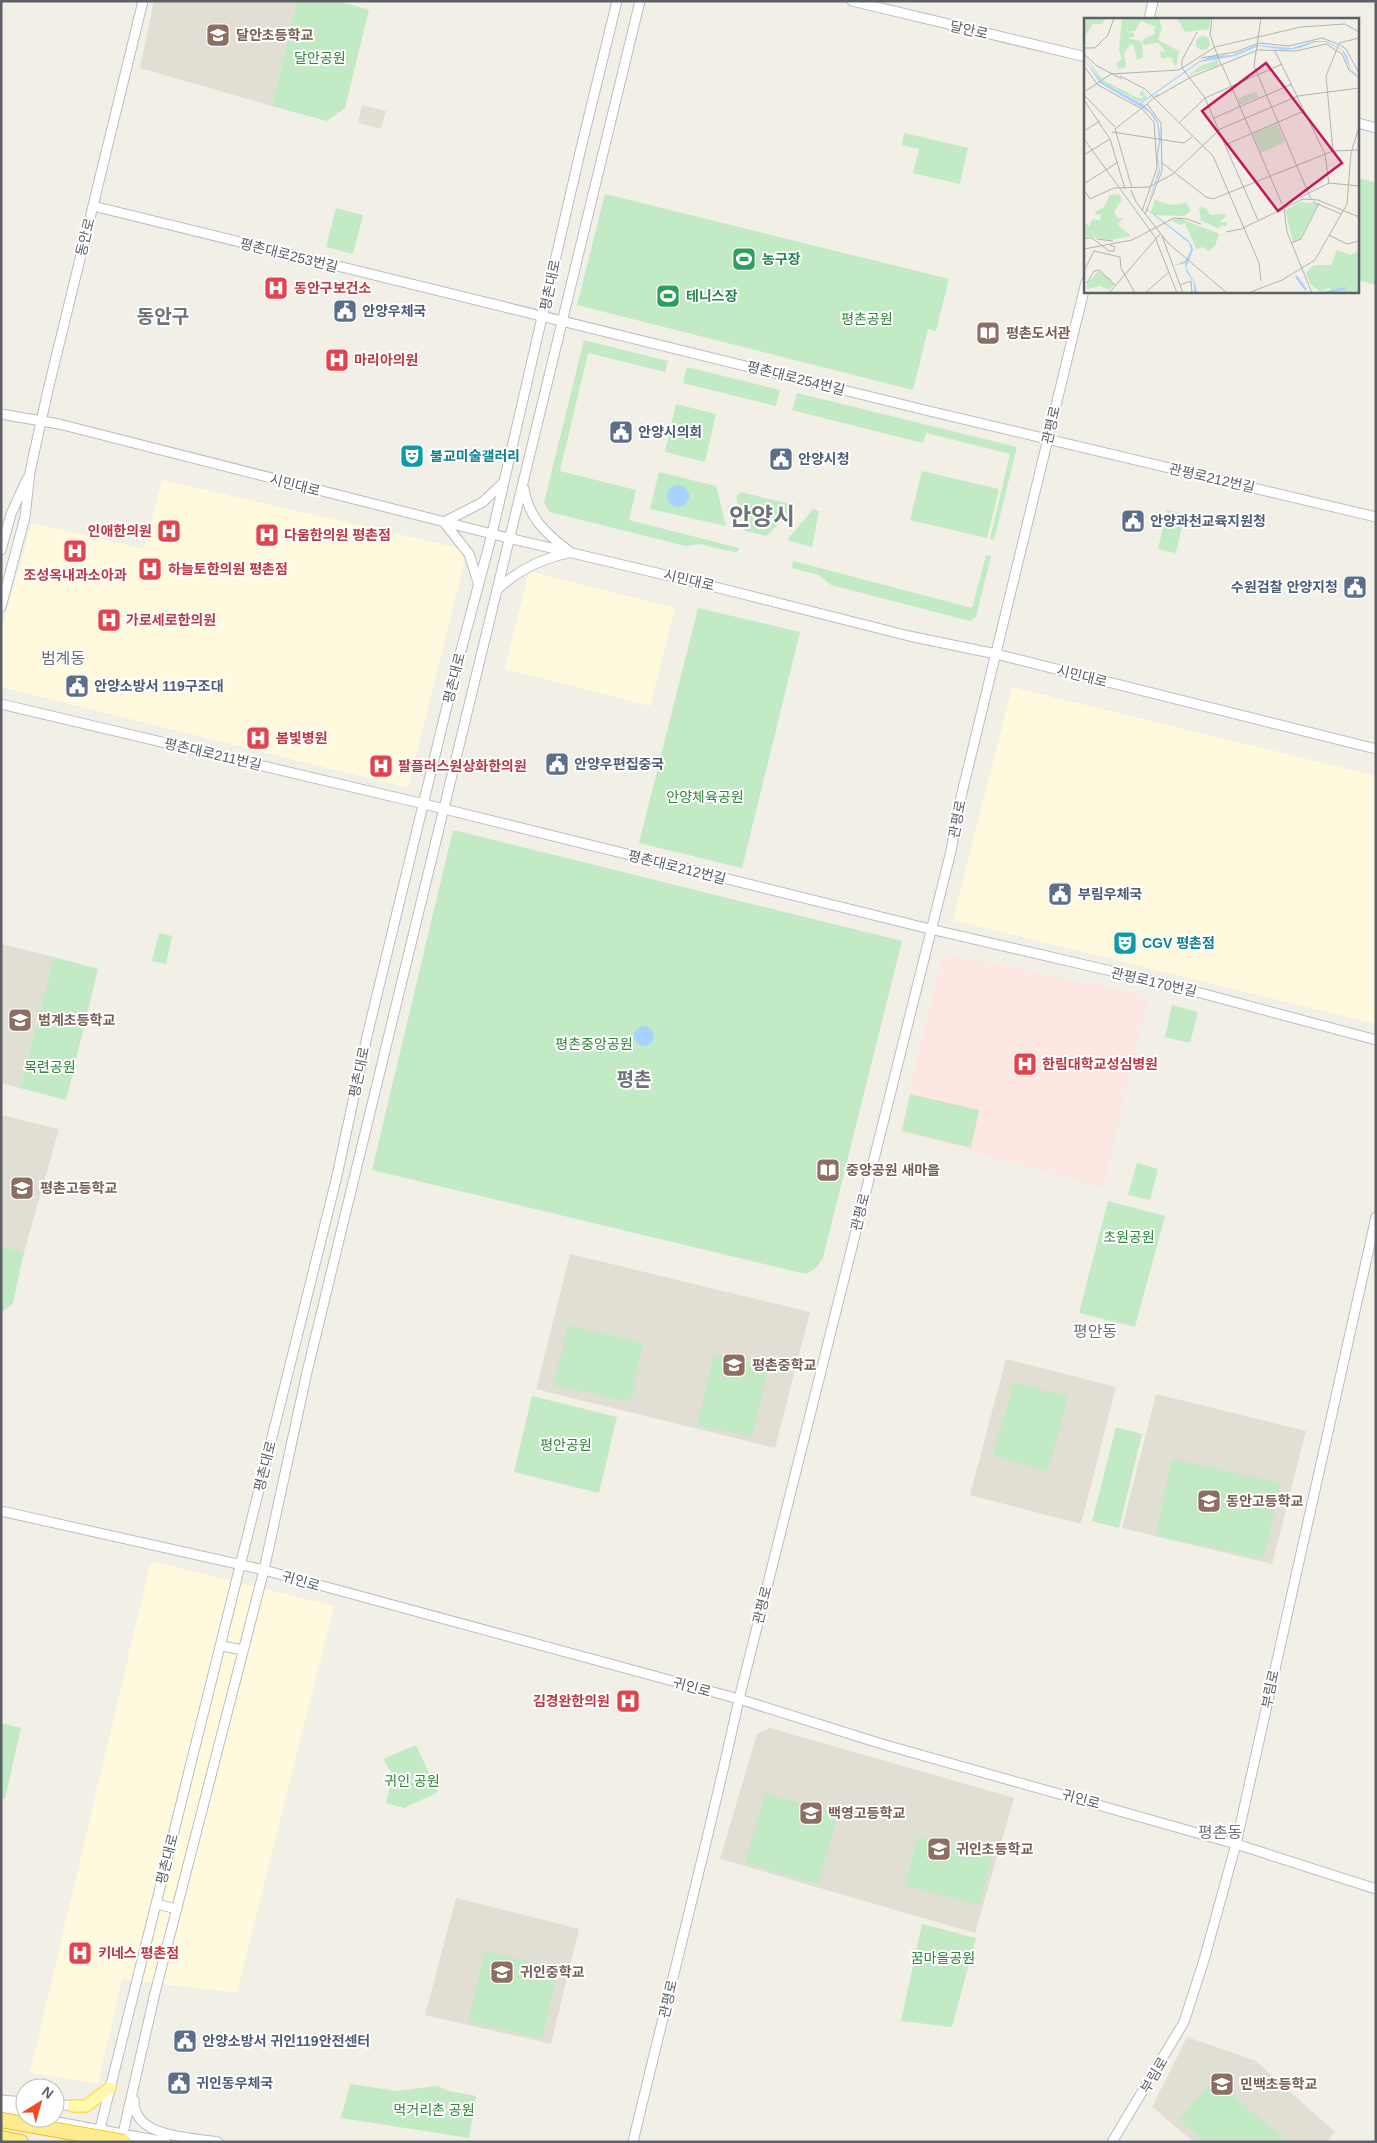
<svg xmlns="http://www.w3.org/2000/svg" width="1377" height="2143" font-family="Arial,'Noto Sans KR',sans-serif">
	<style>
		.commercial { fill: #fffadd }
		.education { fill: #e1dfd4 }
		.medical { fill: #fde7e3 }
		.green { fill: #c1eac5 }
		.water { fill: #a8d2ff }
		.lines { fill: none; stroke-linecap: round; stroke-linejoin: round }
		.minor-casing { stroke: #babdc2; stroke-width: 11 }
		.major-casing { stroke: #fcdb54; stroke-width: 14 }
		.highway-casing { stroke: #f7be00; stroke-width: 16 }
		.minor { stroke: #fff; stroke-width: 9 }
		.major { stroke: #fff9ad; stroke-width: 11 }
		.highway { stroke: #ffec8f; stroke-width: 14 }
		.highway-bridge-casing { stroke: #f7be00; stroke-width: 16; stroke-linecap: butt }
		.highway-bridge { stroke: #ffec8f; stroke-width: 14 }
		.labels { text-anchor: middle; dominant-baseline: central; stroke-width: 4; stroke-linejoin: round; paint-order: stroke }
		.street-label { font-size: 14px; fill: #5d6167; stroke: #fff }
		.education-label { font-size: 14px; font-weight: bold; fill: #785e54; stroke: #fff; text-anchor: start }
		.park-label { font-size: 14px; fill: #2f853a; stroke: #fff }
		.leisure-label { font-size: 14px; font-weight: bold; fill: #27864d; stroke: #fff; text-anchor: start }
		.health-label { font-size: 14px; font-weight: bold; fill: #be3a42; stroke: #fff; text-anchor: start }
		.service-label { font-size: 14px; font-weight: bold; fill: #4e5e75; stroke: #fff; text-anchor: start }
		.culture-label { font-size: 14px; font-weight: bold; fill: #0d838f; stroke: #fff; text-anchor: start }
		.quarter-label { font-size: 16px; fill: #6e737a; stroke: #fff }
		.district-label { font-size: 19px; font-weight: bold; fill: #6e737a; stroke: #fff }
		.town-label { font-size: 24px; font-weight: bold; fill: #6e737a; stroke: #fff }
		.inset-river { fill: none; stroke: #a8d2ff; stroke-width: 2.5 }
		.inset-road { fill: none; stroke: #b2b2af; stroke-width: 1 }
		.view { fill: #c2185b; fill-opacity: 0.15; stroke: #c2185b; stroke-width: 2.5 }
		.inset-edge { fill: none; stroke: #5d6167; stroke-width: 2.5 }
	</style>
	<rect width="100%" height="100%" fill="#f1efe6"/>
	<path class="commercial" d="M162 480 467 550 408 788 1 687V631L32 523 144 549Z
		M529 571 675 608 650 706 505 669Z
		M1012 687 1376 776V1024L953 920Z
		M151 1561 334 1606 237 1993 122 1979 98 2084 30 2073Z"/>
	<path class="education" d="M154 1H297L272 106 140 68Z
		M362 105 386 111 381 129 358 123Z
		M1 944 54 957 20 1088 1 1083Z
		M1 1115 59 1129 24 1252 1 1246Z
		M570 1254 810 1312 775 1448 536 1389Z
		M1006 1359 1116 1387 1081 1524 970 1495Z
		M1156 1394 1306 1431 1272 1564 1122 1528Z
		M770 1728 1014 1798 975 1933 720 1859 757 1734Z
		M456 1898 579 1929 551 2044 425 2015Z
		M1187 2037 1256 2061 1335 2132 1327 2142H1194L1152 2107Z"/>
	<path class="medical" d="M943 953 1149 996 1103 1188 900 1132Z"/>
	<path class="green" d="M297 1H339L369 10 345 108 327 121 272 106Z
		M904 133 968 148 960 184 913 173 919 149 902 145Z
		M1358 178 1376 183V285L1358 280Z
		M605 194 949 279 936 331 928 329 913 390 577 305Z
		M336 208 363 215 353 254 326 247Z
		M584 340 668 361 665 372 588 353 560 471 636 490 629 520 739 548 737 553 700 544 686 546 550 512 544 503Z
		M687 367 780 390 776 406 683 383Z
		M797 393 1017 447 994 540 990 539 1010 454 926 433 923 443 792 410Z
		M676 404 716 414 705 462 665 452Z
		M922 471 999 489 987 538 910 520Z
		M659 472 716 486 726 526 650 509Z
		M741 492 790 504 792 510 767 536 745 531 736 497Z
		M813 509 819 511 812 547 787 540Z
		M1167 510 1185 514 1176 553 1158 549Z
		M986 555 991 556 976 617 970 621 831 585 819 575 792 568 793 561 972 608Z
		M698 608 800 632 742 868 639 843Z
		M453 830 902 941 823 1258 816 1268 806 1274 372 1170Z
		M159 933 172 936 166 964 152 961Z
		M54 957 98 969 66 1100 20 1088Z
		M1172 1005 1198 1012 1190 1043 1165 1037Z
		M910 1094 979 1110 971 1148 902 1131Z
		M1137 1163 1158 1169 1150 1200 1128 1195Z
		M1108 1201 1165 1216 1135 1327 1079 1313Z
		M1 1246 24 1252 13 1303 1 1313Z
		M568 1325 643 1343 630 1402 554 1385Z
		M714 1354 769 1367 752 1437 697 1425Z
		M1014 1382 1068 1397 1048 1471 993 1456Z
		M532 1396 617 1417 599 1493 514 1472Z
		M1116 1427 1142 1434 1119 1528 1092 1521Z
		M1172 1459 1280 1483 1264 1559 1156 1536Z
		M1 1723 21 1728 5 1799 1 1798Z
		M416 1745 438 1792 404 1808 386 1803 393 1775 383 1759Z
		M765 1793 838 1814 818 1884 745 1863Z
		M917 1837 992 1856 980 1905 905 1886Z
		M922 1924 976 1938 952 2027 901 2021Z
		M485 1951 559 1969 542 2039 468 2021Z
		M1215 2079 1287 2142H1205L1179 2119Z
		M350 2084 397 2091 437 2086 449 2091 476 2096 469 2138 341 2118Z"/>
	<path class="water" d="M667 496a11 11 0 1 1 22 0a11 11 0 1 1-22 0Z
		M634 1036a10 10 0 1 1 20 0a10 10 0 1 1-20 0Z"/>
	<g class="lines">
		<g class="minor-casing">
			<path id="minor" d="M852 1 1086 57
				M1149 19 1153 1
				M1358 123 1376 128
				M93 206 929 411 1376 517
				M1 414 59 424 492 534 695 582 909 636 996 654 1376 749
				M524 489C529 518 546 534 569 551
				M1 550 11 514 27 479
				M478 582 469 554 444 522 483 502 503 483
				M498 589C518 570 541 559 568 553
				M1 607 25 517 30 472 48 390 143 1
				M1 704 424 804 930 929 1167 984 1376 1040
				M1 1511 264 1570 739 1699 882 1744 1236 1844 1376 1889
				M222 1646 243 1650
				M156 1904 177 1909
				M1 2100 25 2102
				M134 2100C133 2138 191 2137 218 2142
				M55 2104 73 2106
				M1 2107 25 2112
				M36 2118 166 2142
				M97 2141 336 1180 368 1032 454 677 492 534 581 148 617 1
				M121 2142 155 1993 264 1570 307 1372 640 1
				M633 2142C668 1994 707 1847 739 1699L951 851 961 797 1086 282
				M1112 2142 1184 2022 1204 1960 1236 1844 1376 1217"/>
		</g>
		<g class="major-casing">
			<path id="major" d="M73 2106H86L110 2088"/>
		</g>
		<g class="highway-casing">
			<path id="highway" d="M1 2138 21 2142"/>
		</g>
		<use href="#minor" class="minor"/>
		<use href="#major" class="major"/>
		<use href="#highway" class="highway"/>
		<g class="highway-bridge-casing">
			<path id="highway-bridge" d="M1 2120 124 2142"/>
		</g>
		<use href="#highway-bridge" class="highway-bridge"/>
	</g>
	<defs>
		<g id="school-square" transform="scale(1.25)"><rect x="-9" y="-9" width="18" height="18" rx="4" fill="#8d6e63" stroke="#fff"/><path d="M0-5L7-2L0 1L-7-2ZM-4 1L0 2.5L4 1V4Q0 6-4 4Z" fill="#fff"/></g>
		<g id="stadium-square" transform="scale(1.25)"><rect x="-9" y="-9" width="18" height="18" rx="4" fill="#2e9e5b" stroke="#fff"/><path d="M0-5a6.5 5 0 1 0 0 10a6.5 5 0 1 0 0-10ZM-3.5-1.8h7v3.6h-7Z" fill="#fff"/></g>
		<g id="hospital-square" transform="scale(1.25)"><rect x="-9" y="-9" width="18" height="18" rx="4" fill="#e0444e" stroke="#fff"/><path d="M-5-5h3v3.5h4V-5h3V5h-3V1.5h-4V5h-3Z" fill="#fff"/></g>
		<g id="civic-square" transform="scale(1.25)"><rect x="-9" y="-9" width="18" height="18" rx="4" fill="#5c6f8a" stroke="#fff"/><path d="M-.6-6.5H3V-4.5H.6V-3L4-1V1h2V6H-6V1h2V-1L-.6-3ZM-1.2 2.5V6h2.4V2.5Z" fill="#fff"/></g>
		<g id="library-square" transform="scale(1.25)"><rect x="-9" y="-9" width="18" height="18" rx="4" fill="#8d6e63" stroke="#fff"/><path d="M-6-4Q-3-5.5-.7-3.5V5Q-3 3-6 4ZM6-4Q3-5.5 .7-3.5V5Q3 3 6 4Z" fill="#fff"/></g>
		<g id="theatre-square" transform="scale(1.25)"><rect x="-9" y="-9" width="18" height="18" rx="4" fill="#0f9aa8" stroke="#fff"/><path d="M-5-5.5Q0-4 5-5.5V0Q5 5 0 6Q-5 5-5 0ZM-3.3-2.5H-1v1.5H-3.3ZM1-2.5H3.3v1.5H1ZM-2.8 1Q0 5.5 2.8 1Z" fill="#fff"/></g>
	</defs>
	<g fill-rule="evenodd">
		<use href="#school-square" x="218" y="35"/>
		<use href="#stadium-square" x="744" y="259"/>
		<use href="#hospital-square" x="276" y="288"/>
		<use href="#stadium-square" x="668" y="296"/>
		<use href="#civic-square" x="345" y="311"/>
		<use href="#library-square" x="988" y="333"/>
		<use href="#hospital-square" x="337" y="360"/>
		<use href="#civic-square" x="621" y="432"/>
		<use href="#theatre-square" x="412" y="456"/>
		<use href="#civic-square" x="781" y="459"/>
		<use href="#civic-square" x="1133" y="521"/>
		<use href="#hospital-square" x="169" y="531"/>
		<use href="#hospital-square" x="267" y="535"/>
		<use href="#hospital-square" x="75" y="551"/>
		<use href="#hospital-square" x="150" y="569"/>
		<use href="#civic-square" x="1355" y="587"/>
		<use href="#hospital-square" x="109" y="620"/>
		<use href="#civic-square" x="77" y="686"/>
		<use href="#hospital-square" x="258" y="738"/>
		<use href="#civic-square" x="557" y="764"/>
		<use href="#hospital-square" x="381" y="766"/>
		<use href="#civic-square" x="1060" y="894"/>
		<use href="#theatre-square" x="1125" y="943"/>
		<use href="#school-square" x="20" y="1020"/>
		<use href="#hospital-square" x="1025" y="1064"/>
		<use href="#library-square" x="828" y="1170"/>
		<use href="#school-square" x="22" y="1188"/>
		<use href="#school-square" x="734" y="1365"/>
		<use href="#school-square" x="1209" y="1501"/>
		<use href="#hospital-square" x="628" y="1701"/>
		<use href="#school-square" x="811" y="1813"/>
		<use href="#school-square" x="939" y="1849"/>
		<use href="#hospital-square" x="80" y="1953"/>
		<use href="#school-square" x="502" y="1972"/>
		<use href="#civic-square" x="185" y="2041"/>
		<use href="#civic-square" x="179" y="2083"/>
		<use href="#school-square" x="1222" y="2084"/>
	</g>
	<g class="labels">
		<g class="street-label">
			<text transform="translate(969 30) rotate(13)">달안로</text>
			<text transform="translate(85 237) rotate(-76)">동안로</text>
			<text transform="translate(289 255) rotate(14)">평촌대로253번길</text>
			<text transform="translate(550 285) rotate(-78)">평촌대로</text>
			<text transform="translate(796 378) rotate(14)">평촌대로254번길</text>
			<text transform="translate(1051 425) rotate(-77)">관평로</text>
			<text transform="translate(1212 478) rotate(13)">관평로212번길</text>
			<text transform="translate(295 485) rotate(14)">시민대로</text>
			<text transform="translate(689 580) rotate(13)">시민대로</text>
			<text transform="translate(1082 676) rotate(14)">시민대로</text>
			<text transform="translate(454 678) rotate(-76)">평촌대로</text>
			<text transform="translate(213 754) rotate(13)">평촌대로211번길</text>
			<text transform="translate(957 819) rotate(-79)">관평로</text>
			<text transform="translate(677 867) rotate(14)">평촌대로212번길</text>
			<text transform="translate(1154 982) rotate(13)">관평로170번길</text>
			<text transform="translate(359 1072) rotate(-78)">평촌대로</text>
			<text transform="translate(860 1212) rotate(-76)">관평로</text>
			<text transform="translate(265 1466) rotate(-76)">평촌대로</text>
			<text transform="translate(301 1581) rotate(16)">귀인로</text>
			<text transform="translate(762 1605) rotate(-76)">관평로</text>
			<text transform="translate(692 1687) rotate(15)">귀인로</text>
			<text transform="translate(1270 1689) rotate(-78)">부림로</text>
			<text transform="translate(1081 1799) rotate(15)">귀인로</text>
			<text transform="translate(167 1859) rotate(-76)">평촌대로</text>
			<text transform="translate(668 1999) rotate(-77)">관평로</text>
			<text transform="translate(1154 2075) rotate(-59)">부림로</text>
		</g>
		<g class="education-label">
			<text x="236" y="35">달안초등학교</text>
			<text x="1006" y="333">평촌도서관</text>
			<text x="38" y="1020">범계초등학교</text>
			<text x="846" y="1170">중앙공원 새마을</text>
			<text x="40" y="1188">평촌고등학교</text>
			<text x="752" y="1365">평촌중학교</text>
			<text x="1226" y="1501">동안고등학교</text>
			<text x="828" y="1813">백영고등학교</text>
			<text x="956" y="1849">귀인초등학교</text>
			<text x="520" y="1972">귀인중학교</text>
			<text x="1240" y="2084">민백초등학교</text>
		</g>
		<g class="park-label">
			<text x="320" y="58">달안공원</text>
			<text x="867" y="319">평촌공원</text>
			<text x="705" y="797">안양체육공원</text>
			<text x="594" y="1044">평촌중앙공원</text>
			<text x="50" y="1067">목련공원</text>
			<text x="1129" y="1237">초원공원</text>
			<text x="566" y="1445">평안공원</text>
			<text x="412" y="1781">귀인 공원</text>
			<text x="943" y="1958">꿈마을공원</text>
			<text x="434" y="2110">먹거리촌 공원</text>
		</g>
		<g class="leisure-label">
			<text x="762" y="259">농구장</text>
			<text x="686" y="296">테니스장</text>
		</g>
		<g class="health-label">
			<text x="294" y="288">동안구보건소</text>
			<text x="354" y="360">마리아의원</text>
			<text x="152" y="531" text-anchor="end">인애한의원</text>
			<text x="284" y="535">다움한의원 평촌점</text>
			<text x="168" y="569">하늘토한의원 평촌점</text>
			<text x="75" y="575" text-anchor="middle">조성옥내과소아과</text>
			<text x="126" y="620">가로세로한의원</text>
			<text x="276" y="738">봄빛병원</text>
			<text x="398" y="766">팔플러스원상화한의원</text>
			<text x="1042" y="1064">한림대학교성심병원</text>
			<text x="610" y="1701" text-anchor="end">김경완한의원</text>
			<text x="98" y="1953">키네스 평촌점</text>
		</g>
		<g class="service-label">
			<text x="362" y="311">안양우체국</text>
			<text x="638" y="432">안양시의회</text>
			<text x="798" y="459">안양시청</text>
			<text x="1150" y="521">안양과천교육지원청</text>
			<text x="1338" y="587" text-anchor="end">수원검찰 안양지청</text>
			<text x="94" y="686">안양소방서 119구조대</text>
			<text x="574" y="764">안양우편집중국</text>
			<text x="1078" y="894">부림우체국</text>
			<text x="202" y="2041">안양소방서 귀인119안전센터</text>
			<text x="196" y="2083">귀인동우체국</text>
		</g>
		<g class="culture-label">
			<text x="430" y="456">불교미술갤러리</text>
			<text x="1142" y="943">CGV 평촌점</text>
		</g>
		<g class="quarter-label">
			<text x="63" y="658">범계동</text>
			<text x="1095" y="1331">평안동</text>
			<text x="1220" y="1832">평촌동</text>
		</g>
		<g class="district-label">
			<text x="163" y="316">동안구</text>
			<text x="634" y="1079">평촌</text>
		</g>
		<g class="town-label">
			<text x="762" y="516">안양시</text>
		</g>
	</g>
	<g transform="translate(1084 18)">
		<rect width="275" height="275" fill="#f1efe6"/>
		<path d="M0 0H21V2L18 6H9L0 19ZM38 0H75L78 10 74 22 95 33 92 49 87 39 77 40 76 33 80 34V31L74 25 59 27V21L71 16 70 10H75L57 3 51 13 42 14 50 15V19H42L58 24 59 39 53 42 50 27H46L40 36 42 49 35 51 32 46 38 41 35 33ZM93 0H127L125 11 101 14ZM112 25a7 7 0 1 1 14 0a7 7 0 1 1-14 0ZM0 37 19 62 54 80H60L55 76 58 72 63 80 56 84 18 64ZM133 42 135 47 105 57 116 48ZM172 73 175 79 156 87 153 81ZM193 106 201 124 177 135 169 116ZM35 176 38 182 30 193 33 200H39L34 207 47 218 27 222 0 218V205L6 208 8 201 16 202 17 196 12 197 11 194 20 189 26 177ZM71 182 86 187 102 185 107 192 101 198 71 197 67 194ZM217 184 234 186 216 221 209 224 201 192ZM115 189 122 190 126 197 141 196 142 198 136 204H142L143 208H135V211L117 202ZM97 201 135 216 131 228 124 233 119 229 112 231 101 205 96 207 87 202ZM253 232 267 237 275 232V275H255L244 270 237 274 226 266 222 254 230 247H247ZM14 253 26 260 30 267 25 272 16 268 3 271V266Z" fill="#c1eac5"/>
		<path d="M230 23H242L259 32 263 38 267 52 275 58 267 53 258 32 241 24H231L216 30 201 32 175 28 151 38 116 44 58 85 70 97 74 104 77 120 74 138 76 154 62 190 104 222 108 228 109 232 102 250 111 265 113 275H110V265L102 253 101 245 89 248 101 243 107 232 105 225 62 191 75 151 72 139 75 124 73 105 65 94 16 65 0 41 18 64 56 85 114 44 128 38 148 37 172 27 208 30Z" fill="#a8d2ff"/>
		<path class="inset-river" d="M212 258 222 272M240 275 262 270"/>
		<path class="inset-road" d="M128 0 126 17 137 47M177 0 170 48 227 181M113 14 98 42V50L121 80 141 127M255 25 275 20M255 26 262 31 275 55M0 30H11L24 17 30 0M191 33 241 136 245 166M0 36 13 48 38 61M117 40 151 34 175 25 205 28 238 20 254 26M138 47 198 186M0 48 14 67 58 91 70 104 73 150 58 193M27 56 95 52 131 29 217 9 261 6 275 14M36 58 61 71 129 138 175 245 177 263M0 74 27 56M0 77 31 109M72 79 107 59 174 32 212 33 242 26 258 36 265 52 275 60M0 82 26 121 41 171M130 100 208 66M95 105 121 80 198 46M0 113 16 103M28 114 100 125 108 119M0 121 71 219 93 275M141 127 174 202M141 127 220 93M249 133 242 58 255 26M0 137 26 121M77 144 122 179 129 181 249 133 275 132M0 166 34 144M48 170 31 111 63 86M0 172 6 181 30 170 65 169 89 156 136 111 214 78 275 70M47 172 52 184 84 225 143 275M215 180 245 165 275 168M229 184 257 196M200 191 203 214 228 275M61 196 78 153 77 105 63 86 74 76M142 214 157 211 219 181 234 182 275 199M245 217 263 226 275 223M78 218 99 275M0 220H8L25 233H30L31 229 26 227M13 221 29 223M207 225 217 221 235 185M0 231 48 222 90 200 103 201 117 206M0 253 10 233 36 239 37 250 51 275M3 265 10 253 15 252 32 268M96 267 107 263 108 275M25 275 76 216M61 275 85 254M164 275 198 262 231 242 263 186 267 135 275 109"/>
		<path class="view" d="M182 45 258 145 194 193 118 93Z"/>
		<rect width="275" height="275" class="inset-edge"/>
	</g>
	<rect width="1377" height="2143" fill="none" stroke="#5d6167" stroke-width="5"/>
	<g transform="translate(40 2103) rotate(37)"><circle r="24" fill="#ffffff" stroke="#bec0c2"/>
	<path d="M0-4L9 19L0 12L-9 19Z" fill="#f64827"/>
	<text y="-8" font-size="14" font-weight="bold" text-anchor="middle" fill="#5d6167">N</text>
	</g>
</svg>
